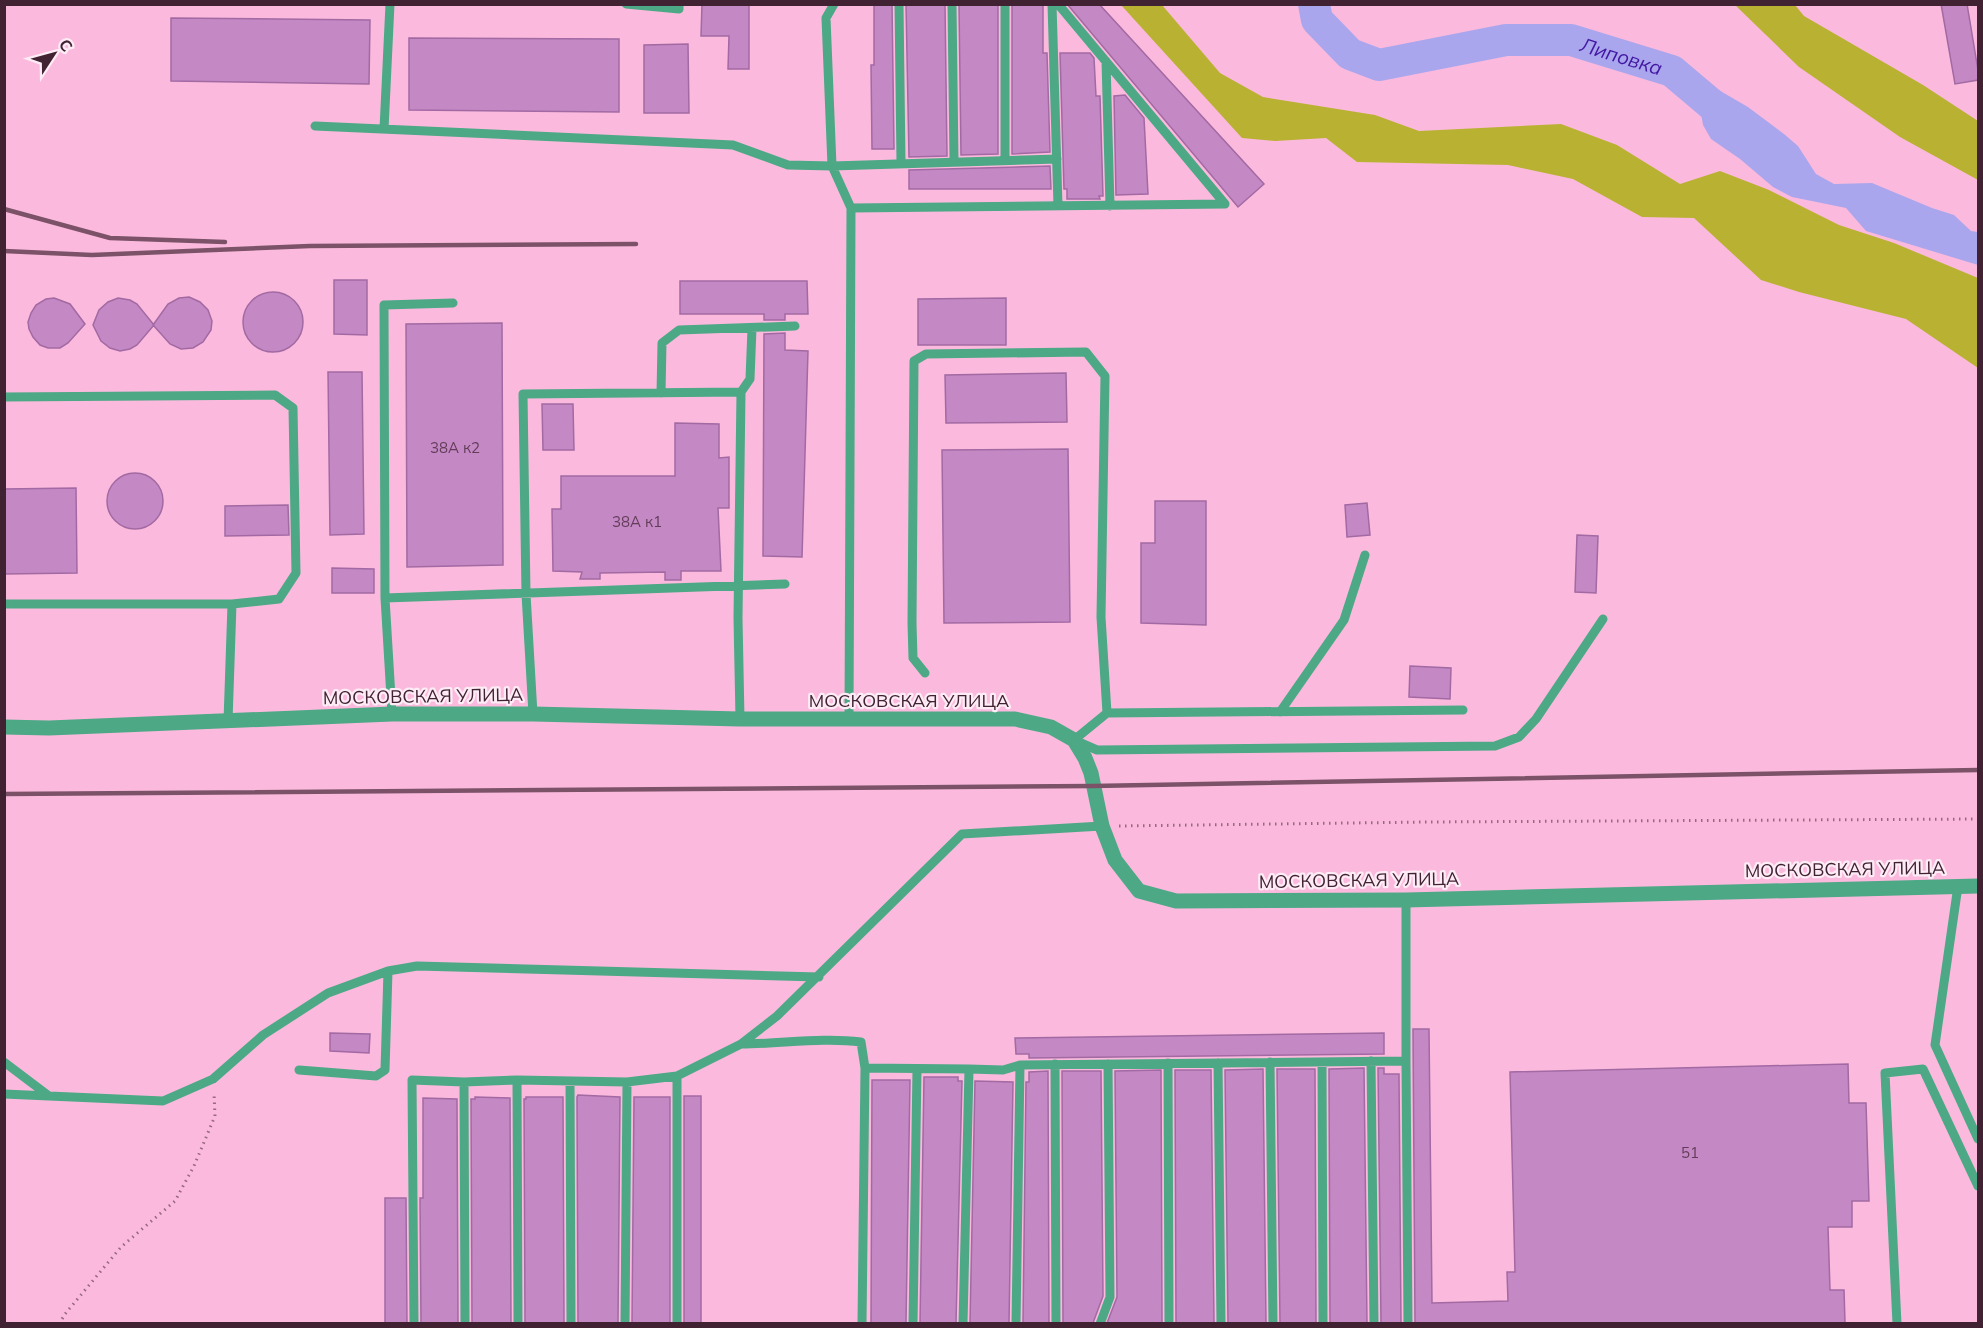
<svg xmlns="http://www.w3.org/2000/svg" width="1983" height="1328" font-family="Mulish,sans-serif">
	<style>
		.green { fill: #b9b131 }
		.water { fill: #aaa6ed }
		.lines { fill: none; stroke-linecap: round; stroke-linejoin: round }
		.river { stroke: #aaa6ed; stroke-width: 32 }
		.building { fill: #c489c5; stroke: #a269a3; stroke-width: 1.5 }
		.path { stroke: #976881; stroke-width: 3; stroke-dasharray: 1.5 4.5; stroke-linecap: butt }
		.service { stroke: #4da886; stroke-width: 9 }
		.minor { stroke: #4da886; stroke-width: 15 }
		.rail { stroke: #7b5268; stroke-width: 4.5 }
		.labels { text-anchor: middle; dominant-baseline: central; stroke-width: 4.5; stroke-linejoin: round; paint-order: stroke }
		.number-label { font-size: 15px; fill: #623c58 }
		.street-label { font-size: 18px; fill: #412233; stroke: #fdecf5 }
		.water-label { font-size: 20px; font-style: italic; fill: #4218a3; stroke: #fdecf5 }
	</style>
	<rect width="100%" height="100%" fill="#fbbadd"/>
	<path class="green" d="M1121 5H1162L1220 73 1263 97 1375 115 1419 131 1561 124 1617 145 1680 184 1720 171 1769 190 1839 225 1894 243 1978 278V368L1906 319 1799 292 1761 280 1694 218 1642 217 1573 179 1508 165 1357 162 1326 138 1275 141 1242 138Z
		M1735 5H1795L1804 16 1923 85 1978 121V180L1900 137 1799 67Z"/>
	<path class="water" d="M1710 85 1748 107 1784 134 1798 146 1816 174 1834 184 1872 183 1932 208 1954 215 1971 231 1978 232V265L1866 231 1846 208 1792 197 1773 187 1740 159 1711 139 1703 125 1697 90Z"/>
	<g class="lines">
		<path class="river" id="s1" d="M1314 4 1317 20 1350 54 1379 65 1506 40H1571L1672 71 1730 120"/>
	</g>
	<path class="building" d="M702 4H749V69H728L729 36H701Z
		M874 4H892L894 149H872L871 65H874Z
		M906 4H945L947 156 909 157Z
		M959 4H998V154L961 155Z
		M1012 4H1043V53H1047L1050 152 1012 154Z
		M1067 4H1099L1264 184 1238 207Z
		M1941 4H1967L1978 70V80L1955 84Z
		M171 18 370 20 369 84 171 81Z
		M409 38 619 39V112L409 110Z
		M688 44 689 113H644V45Z
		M1060 53H1090L1094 58 1096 96H1100L1103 196H1099L1100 199H1067V189H1064Z
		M1125 95 1144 118 1148 194 1116 195 1114 96Z
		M1050 166 1051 189H909V170Z
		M334 280H367V335L334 334Z
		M680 281H807L808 314H785V320H764V314H680Z
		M243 322a30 30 0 1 1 60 0a30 30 0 1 1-60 0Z
		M189 297 200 302 208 310 212 321 211 330 203 342 193 348 181 349 170 344 153 325 168 304 179 298Z
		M54 298 70 304 85 324 68 343 60 348H48L40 345 33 337 29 329 28 322 31 313 36 305 46 299Z
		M118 298 130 300 137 304 154 325 137 345 130 349 120 351 110 348 101 341 93 325 99 310 108 302Z
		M1006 298V345H918V299Z
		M502 323 503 565 407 567 406 324Z
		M785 333V350L808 351 802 557 763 556 764 334Z
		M328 372H362L364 534 330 535Z
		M1066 373 1067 422 946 423 945 375Z
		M542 404H573L574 450H543Z
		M675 423 719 424V458L729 457V508H718L721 571H681V580H665V572L600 573V579H580L582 572 553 571 552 509H561V476H675Z
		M1068 449 1070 622 944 623 942 450Z
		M107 501a28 28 0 1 1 56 0a28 28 0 1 1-56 0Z
		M76 488 77 573 4 574V489Z
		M1155 501H1206V625L1141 623V543H1155Z
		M1367 503 1370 535 1347 537 1345 505Z
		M288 505 289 535 225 536V506Z
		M1577 535 1598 536 1596 593 1575 592Z
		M332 568 374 569V593H332Z
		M1410 666 1451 668 1450 699 1409 697Z
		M1413 1029H1429L1432 1303 1508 1301 1507 1272H1515L1510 1072 1848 1064 1849 1103H1866L1869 1201H1852V1227H1828L1830 1290H1844L1845 1323H1415Z
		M330 1033 370 1034 369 1053 330 1051Z
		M1384 1033V1054L1029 1058V1054H1016L1015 1038Z
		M1364 1068 1367 1323H1330L1329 1069Z
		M1378 1068H1384V1074H1399L1401 1323H1381Z
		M1263 1069 1266 1323H1228L1225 1070Z
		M1277 1069H1315L1316 1323H1280Z
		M1161 1070 1162 1323H1107L1117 1297 1115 1071Z
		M1175 1070H1211L1214 1323H1176Z
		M1048 1071 1049 1323H1023L1026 1082H1029V1072Z
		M1062 1071H1101L1103 1296 1093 1323H1063Z
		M924 1077H958V1081H962L956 1323H920Z
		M872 1080H910L906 1323H871Z
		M975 1081 1013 1082 1009 1323H970Z
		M578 1095 620 1097 618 1323H578L577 1097Z
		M684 1096H701V1323H684Z
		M475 1097 510 1098 511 1323H472L471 1099H475Z
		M526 1097H563L564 1323H525L524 1099H526Z
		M634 1097H670V1323H632Z
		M423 1098 457 1099 458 1323H421L420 1198H423Z
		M385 1198H406L407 1323H385Z"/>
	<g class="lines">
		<path class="path" d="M1119 826 1427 822 1978 819
			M59 1324 65 1314 121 1247 175 1201 194 1166 215 1116 214 1093"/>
		<path class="service" d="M626 4 679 9V4
			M834 4 826 18 832 166 851 208 849 719
			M899 4 901 163
			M952 4 954 162
			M1052 4 1058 206
			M1106 61 1110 206
			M315 126 733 145 788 165 832 166 1057 159
			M384 129 390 4
			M1005 160V4
			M851 208 1225 204 1058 4
			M661 393 662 343 679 330 795 326
			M4 397 275 395 293 408 296 573 279 599 232 604H4
			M385 598 785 584
			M925 673 913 658 912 623 914 361 926 354 1086 352 1105 376 1101 617 1107 713 1074 740 1097 750 1495 746 1519 737 1536 719 1603 619
			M1280 712 1344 620 1365 555
			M1107 713 1463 710
			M392 714 385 598 384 305 453 303
			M533 714 526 594 523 394 741 392
			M740 719 738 618 741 392 750 379 752 328
			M228 721 232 604
			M1958 886 1935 1045 1978 1139
			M1406 900V1061L1408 1324
			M741 1044C781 1044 822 1037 861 1042L865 1068 862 1324
			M1371 1061 1374 1324
			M4 1062 49 1096 163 1101 213 1079 263 1035 328 993 388 971 417 966 819 977
			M1270 1062 1273 1324
			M1322 1062 1323 1324
			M1168 1063 1169 1324
			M1218 1063 1221 1324
			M1055 1064 1056 1324
			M865 1068 969 1069
			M299 1070 376 1076 385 1070 388 971
			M517 1080 518 1324
			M570 1081 571 1324
			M464 1082 465 1324
			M4 1094 49 1096
			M414 1324 412 1080 464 1082 517 1080 627 1082 677 1076 741 1044 777 1016 962 834 1102 826
			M625 1324 627 1082
			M677 1324V1076
			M913 1324 917 1069
			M963 1324 969 1069 1003 1070 1020 1065 1406 1061
			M1016 1324 1020 1065
			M1100 1324 1110 1297 1108 1064
			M1897 1324 1885 1073 1923 1069 1978 1186"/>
		<path class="minor" d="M4 727 49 728 392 714H533L740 719H1015L1051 727 1074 740 1085 758 1091 773 1102 826 1115 860 1139 891 1176 901 1406 900 1978 886"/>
		<path class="rail" d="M4 209 110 238 225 242
			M4 251 92 255 310 246 636 244
			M4 794 1093 786 1978 770"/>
	</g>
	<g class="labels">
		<g class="number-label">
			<text x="455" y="447">38А к2</text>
			<text x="637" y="521">38А к1</text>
			<text x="1690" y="1152">51</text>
		</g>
		<g class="street-label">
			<text transform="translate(423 696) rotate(-1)">МОСКОВСКАЯ УЛИЦА</text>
			<text x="909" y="700">МОСКОВСКАЯ УЛИЦА</text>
			<text transform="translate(1845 869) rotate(-1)">МОСКОВСКАЯ УЛИЦА</text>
			<text transform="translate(1359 880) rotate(-1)">МОСКОВСКАЯ УЛИЦА</text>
		</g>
		<g class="water-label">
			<text stroke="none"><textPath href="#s1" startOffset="342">Липовка</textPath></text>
		</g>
	</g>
	<rect width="1983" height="1328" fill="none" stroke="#412233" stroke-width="12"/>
	<g transform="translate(54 54) rotate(54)" stroke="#fdecf5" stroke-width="4.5" paint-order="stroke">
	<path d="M0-4.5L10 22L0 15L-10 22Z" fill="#412233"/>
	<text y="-9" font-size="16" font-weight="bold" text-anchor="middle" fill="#412233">С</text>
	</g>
</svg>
